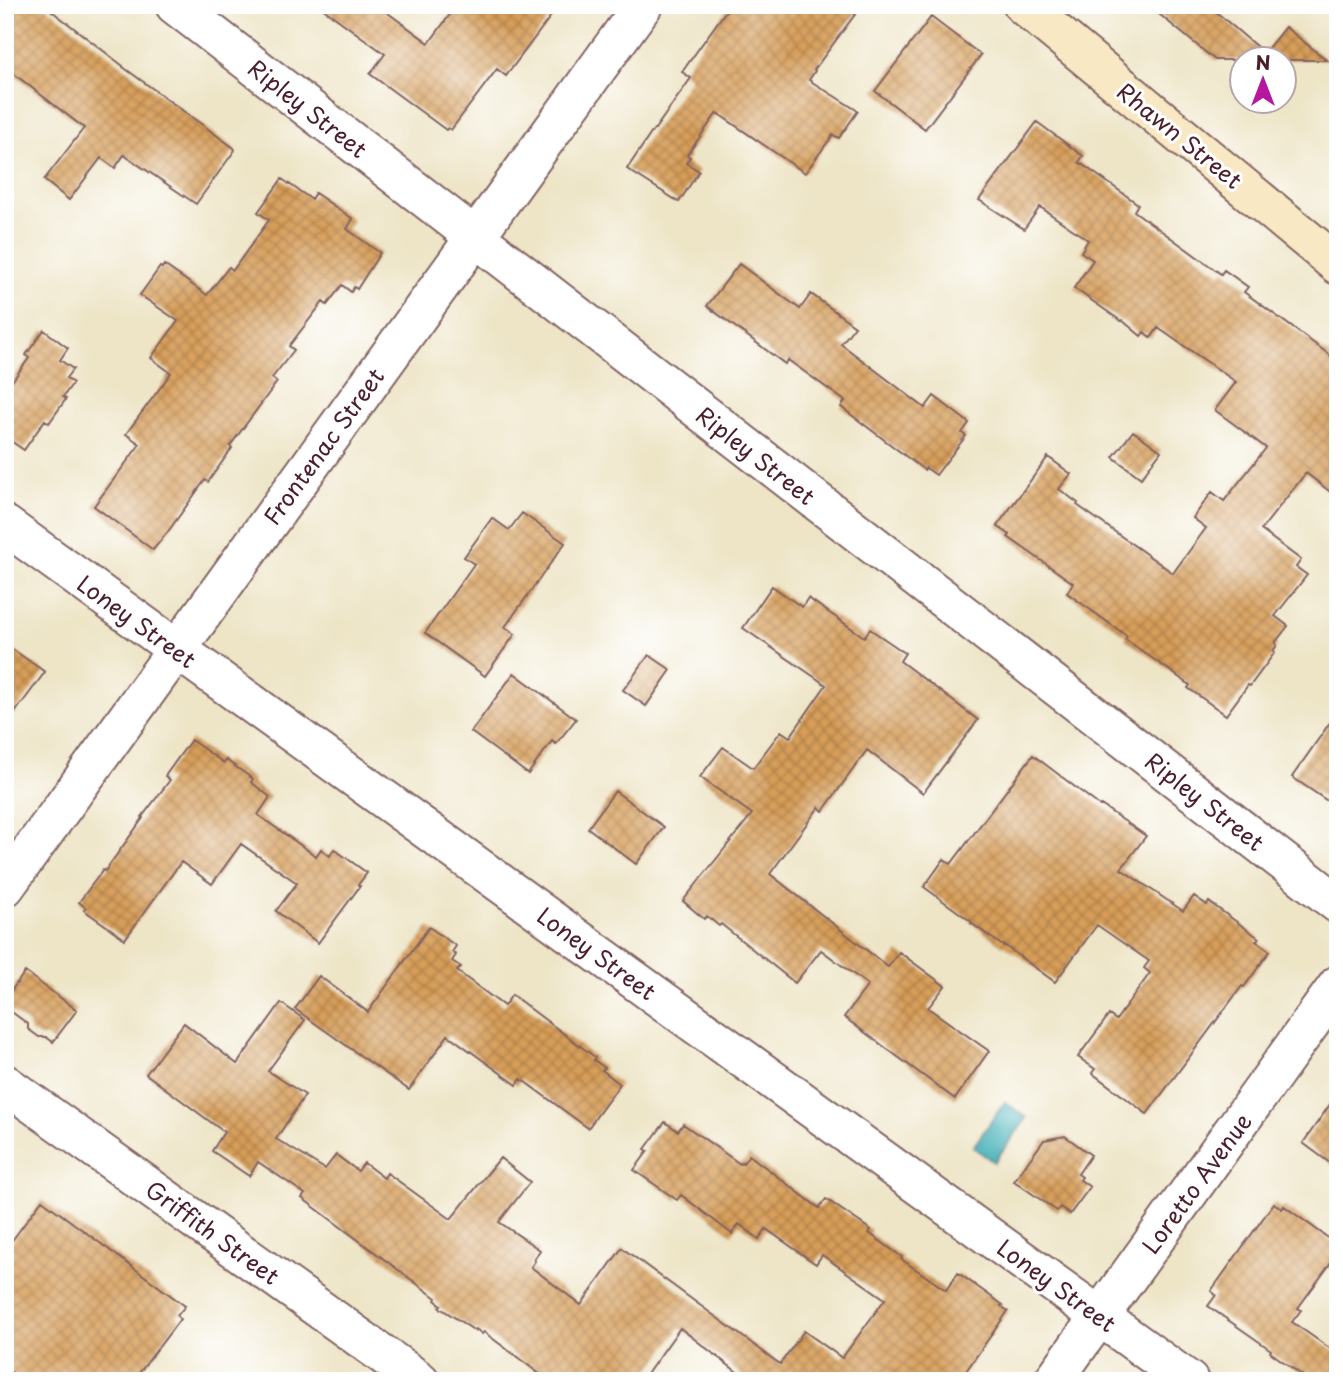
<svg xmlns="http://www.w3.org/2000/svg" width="1343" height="1386" font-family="'Playpen Sans',sans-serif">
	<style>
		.water { fill: #3bacb4; stroke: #426670; stroke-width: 2 }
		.building { fill: url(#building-cross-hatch) }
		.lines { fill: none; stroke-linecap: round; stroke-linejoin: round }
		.minor-casing { stroke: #836462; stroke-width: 42 }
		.secondary-casing { stroke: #836462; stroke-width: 42 }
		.minor { stroke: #fff; stroke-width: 38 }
		.secondary { stroke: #f8e8c3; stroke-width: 38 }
		.labels { text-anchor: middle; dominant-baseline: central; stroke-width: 6; stroke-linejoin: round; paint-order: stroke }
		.street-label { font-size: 23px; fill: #4a1f2b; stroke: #fff }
	</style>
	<defs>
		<pattern id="building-cross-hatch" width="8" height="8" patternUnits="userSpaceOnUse" patternTransform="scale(1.75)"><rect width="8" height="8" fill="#d79e59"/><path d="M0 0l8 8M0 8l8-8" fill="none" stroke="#b0804a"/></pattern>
	</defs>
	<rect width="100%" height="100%" fill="#fff"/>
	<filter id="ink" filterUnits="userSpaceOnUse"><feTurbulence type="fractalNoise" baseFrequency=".0143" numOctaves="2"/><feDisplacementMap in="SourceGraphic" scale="14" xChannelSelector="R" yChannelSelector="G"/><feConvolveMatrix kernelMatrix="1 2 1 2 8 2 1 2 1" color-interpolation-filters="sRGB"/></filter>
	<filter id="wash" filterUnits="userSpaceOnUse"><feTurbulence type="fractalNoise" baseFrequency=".00686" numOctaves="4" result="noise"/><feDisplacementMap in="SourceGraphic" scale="28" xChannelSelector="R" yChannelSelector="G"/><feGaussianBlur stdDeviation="1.57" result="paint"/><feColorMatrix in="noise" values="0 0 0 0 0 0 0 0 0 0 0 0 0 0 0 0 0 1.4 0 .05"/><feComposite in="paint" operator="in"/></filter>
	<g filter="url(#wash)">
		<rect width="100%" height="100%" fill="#eee5c7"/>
		<path class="water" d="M1005 1102 1027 1118 994 1162 973 1147Z"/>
		<g id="blocks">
			<path class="building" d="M5 5H44L123 66V67L234 148 235 150 196 204 124 155 115 168 101 158 69 200 44 180 84 128 5 67Z
				M318 5H377L429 43 457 5H559L506 76 497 69 451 130 448 128 446 130 370 74 385 54Z
				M730 5H862L814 70 815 71 809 80 858 111 839 138 833 135 805 173 717 113 687 155 690 157 686 163 699 171 679 202 627 169 654 129H655L691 78 682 72Z
				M1148 5H1208L1264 53 1285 27 1327 60H1215Z
				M931 17 981 55 925 129 875 91Z
				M1037 122 1083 156 1079 162 1138 204 1134 211 1221 274 1224 270 1248 287 1244 292 1338 361V498L1306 473 1261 530 1301 560 1296 567 1307 575 1275 616 1288 626 1275 643 1277 645 1273 651 1275 652 1250 686 1248 685 1226 715 1188 688 1190 685 1125 639 1127 636 1067 593 1073 583 1008 537 1010 535 997 526 1048 457 1071 474 1059 489 1078 503 1077 505 1173 573 1206 528 1193 518 1212 492 1224 501 1266 448 1215 410 1236 382 1158 328 1151 338 1144 332 1141 336 1122 320 1121 321 1074 288 1093 260 1081 252 1088 240 1040 207 1024 229 979 200Z
				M282 179 311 199 315 193 353 219 347 229 380 253 357 289 354 287 351 292 342 285 327 305 323 302 289 346 294 350 272 378 277 382 230 446 232 448 208 482 205 480 167 533 153 550 94 506 140 444 126 434 171 373 151 358 178 321 140 295 160 267 162 268 164 265 207 295 229 267 233 270 269 220 258 212Z
				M739 264 800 309 811 294 855 326 841 344 925 408 934 396 969 423 962 433 966 436 936 475 926 468 924 470 841 407 845 401 788 360 785 364 707 306Z
				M44 330 68 348 60 360 73 369 66 378 73 383 63 397 66 399 49 423 45 420 24 450 5 437V391L29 358 26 355Z
				M1133 431 1161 451 1141 478 1113 457Z
				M522 513 565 543 505 627 515 634 485 676 425 633 474 564 464 557 492 518 509 530Z
				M772 586 802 607 808 598 864 637 870 629 905 653 900 661 978 720 923 793 867 750 823 811 819 807 770 874 888 967 899 952 945 986 928 1008 989 1051 955 1099 844 1017 868 985 821 950 795 983 721 924 719 926 707 916 704 919 683 901 752 814 700 777 723 747 753 768 781 731 790 737 826 685 743 628Z
				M5 644 45 672 5 726Z
				M649 655 671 670 646 706 623 690Z
				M514 673 576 719 556 744 552 741 528 774 471 732Z
				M1338 711V808L1292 777Z
				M191 740 224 763 226 760 253 779 251 782 270 797 258 815 316 856 321 849 330 856 334 849 367 873 358 885 360 886 318 943 276 911 297 883 241 844 212 884 181 862 125 939 84 910 86 908 79 902 103 870 105 871 143 818 142 817 170 780 165 776Z
				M1033 755 1100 806 1101 805 1146 836 1121 869 1183 911 1194 896 1207 905 1209 902 1259 938 1256 941 1270 951 1244 987 1242 986 1147 1114 1092 1073 1095 1069 1078 1057 1109 1015 1116 1020 1150 973 1144 968 1149 961 1097 925 1055 982 1004 945 1003 946 971 923 972 922 924 887 944 859 951 864Z
				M615 791 664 827 636 864 588 828Z
				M429 927 456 946 452 952 456 955 452 961 461 967 457 971 504 1006 512 995 595 1057 594 1060 605 1068 602 1070 620 1084 588 1128 521 1079 517 1085 448 1035 409 1090 295 1009 319 976 368 1012Z
				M25 972 77 1010 53 1042 46 1037H39L28 1029V1024L5 1007V999Z
				M281 1003 305 1020 268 1071 305 1095 276 1139 325 1169 336 1155 358 1171 364 1163 384 1178 387 1173 451 1219 500 1158 530 1182 499 1222 540 1250 534 1260 535 1261 531 1267 581 1305 622 1248 780 1364 804 1331 842 1358 885 1299 822 1255 816 1264 766 1229 759 1239 739 1224 732 1234 681 1195 677 1200 634 1170 648 1151 645 1149 665 1122 678 1131 683 1124 740 1164 742 1162 743 1163 749 1155 819 1208 826 1199 871 1230 869 1233 902 1257 901 1259 946 1290 958 1273 1003 1305 1001 1306 1008 1311 959 1381H749L680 1328 642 1381H549L484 1332 482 1334 476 1329 475 1331 439 1307 441 1305 435 1300 436 1298 302 1198 305 1194 258 1162 249 1176 212 1151 224 1132 146 1074 184 1023 237 1064Z
				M1338 1093V1169L1303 1143Z
				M1065 1136 1091 1155 1078 1174 1082 1177 1080 1180 1090 1187 1070 1214 1060 1207 1057 1211 1014 1181 1044 1140Z
				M42 1200 185 1306 177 1316 180 1319 133 1381H23L5 1367V1250Z
				M1274 1203 1282 1209 1284 1206 1338 1245V1253L1298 1308 1301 1310 1292 1322 1338 1354V1381H1310L1270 1352 1271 1350 1208 1306 1216 1295 1211 1291Z"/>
		</g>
	</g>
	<g filter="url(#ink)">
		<use href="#blocks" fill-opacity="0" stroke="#836462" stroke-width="2"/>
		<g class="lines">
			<g class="minor-casing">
				<path id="minor" d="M175 5 1338 904
					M5 525 1189 1381
					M5 887 643 5
					M5 1084 420 1381
					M1053 1381 1338 985"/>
			</g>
			<g class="secondary-casing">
				<path id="secondary" d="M1023 5 1338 265"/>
			</g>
			<use href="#minor" class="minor"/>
			<use href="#secondary" class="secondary"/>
		</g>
	</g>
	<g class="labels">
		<g class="street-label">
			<text transform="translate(308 108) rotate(38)">Ripley Street</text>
			<text transform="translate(1180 135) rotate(39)">Rhawn Street</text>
			<text transform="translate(323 446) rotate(-54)">Frontenac Street</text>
			<text transform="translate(756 455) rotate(38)">Ripley Street</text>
			<text transform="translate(137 621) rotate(36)">Loney Street</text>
			<text transform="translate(1205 801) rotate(38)">Ripley Street</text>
			<text transform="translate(597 953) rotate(36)">Loney Street</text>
			<text transform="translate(1196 1183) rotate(-54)">Loretto Avenue</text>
			<text transform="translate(213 1232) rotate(36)">Griffith Street</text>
			<text transform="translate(1057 1285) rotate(36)">Loney Street</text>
		</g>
	</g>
	<rect width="1343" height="1386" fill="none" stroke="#fff" stroke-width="28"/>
	<g transform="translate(1263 80)"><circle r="33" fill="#ffffff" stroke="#b7a5aa" stroke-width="2"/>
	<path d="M0-5L12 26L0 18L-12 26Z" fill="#b5179e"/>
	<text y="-10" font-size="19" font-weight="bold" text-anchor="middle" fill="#4a1f2b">N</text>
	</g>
</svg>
